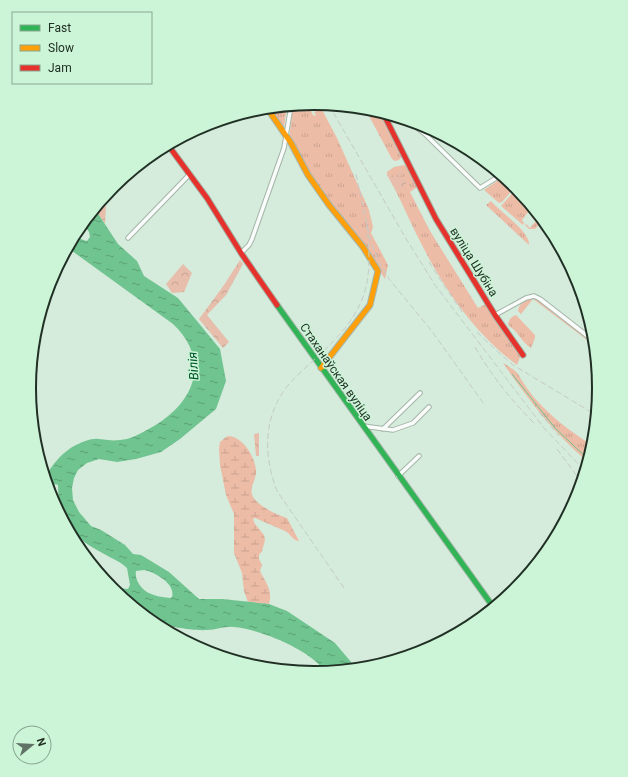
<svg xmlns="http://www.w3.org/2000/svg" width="628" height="777" font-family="Roboto,sans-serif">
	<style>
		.grass { fill: url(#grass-tufts) }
		.forest { fill: url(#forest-crowns) }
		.wetland { fill: url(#wetland-marsh) }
		.water { fill: url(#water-ripples); fill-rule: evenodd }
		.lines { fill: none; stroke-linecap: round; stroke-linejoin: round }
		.stream { stroke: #70c490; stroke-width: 1 }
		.street-casing { stroke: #a4b6a9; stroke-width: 5.5 }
		.fast-casing { stroke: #a4b6a9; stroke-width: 7 }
		.slow-casing { stroke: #a4b6a9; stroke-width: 7 }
		.jam-casing { stroke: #a4b6a9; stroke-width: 7 }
		.street { stroke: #f9fcfa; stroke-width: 3.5 }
		.fast { stroke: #30b455; stroke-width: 5 }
		.slow { stroke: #ff9f0a; stroke-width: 5 }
		.jam { stroke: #e5322d; stroke-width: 5 }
		.rail { stroke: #c5cbc7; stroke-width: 1; stroke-dasharray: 6 3; stroke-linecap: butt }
		.labels { text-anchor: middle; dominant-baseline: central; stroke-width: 3; stroke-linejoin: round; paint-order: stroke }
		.street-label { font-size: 12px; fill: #213025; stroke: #ccf4d7 }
		.water-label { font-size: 13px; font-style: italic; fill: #00582d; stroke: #ccf4d7 }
		.rim { fill: none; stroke: #213025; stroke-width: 2 }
	</style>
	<defs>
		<pattern id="grass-tufts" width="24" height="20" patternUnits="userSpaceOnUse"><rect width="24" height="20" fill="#ecbca7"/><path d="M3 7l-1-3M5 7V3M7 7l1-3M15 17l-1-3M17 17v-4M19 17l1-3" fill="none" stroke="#caa290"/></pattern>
		<pattern id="forest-crowns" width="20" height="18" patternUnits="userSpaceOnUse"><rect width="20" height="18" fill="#e6beab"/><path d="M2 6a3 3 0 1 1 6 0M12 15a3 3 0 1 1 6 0" fill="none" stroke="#c5a493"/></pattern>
		<pattern id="wetland-marsh" width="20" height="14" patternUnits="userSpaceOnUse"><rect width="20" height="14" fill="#ecbca7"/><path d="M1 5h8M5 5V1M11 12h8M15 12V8" fill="none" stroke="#caa290"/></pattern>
		<pattern id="water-ripples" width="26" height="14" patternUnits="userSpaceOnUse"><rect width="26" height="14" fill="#70c490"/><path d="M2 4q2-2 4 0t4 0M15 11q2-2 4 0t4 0" fill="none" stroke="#5ca075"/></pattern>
	</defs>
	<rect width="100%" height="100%" fill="#d5ebdb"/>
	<path class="grass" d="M306 104 314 116 316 115 314 112 320 109 318 105 319 104 337 138 369 210 373 227 371 233 388 265 385 279 367 252 363 243 329 202 309 174 290 136V132L293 106Z
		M287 106 284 127 270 108Z
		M368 109 379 112 402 156 399 160 395 161 392 159 368 114Z
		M404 165 407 167 417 187 410 192 430 231 478 308 486 304 520 357 517 365C475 334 444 289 421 243 409 220 400 197 387 175V172L394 167Z
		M503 177 515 187 502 202 499 203 484 190Z
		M515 190H517L532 207 522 220 524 223 523 225 501 206Z
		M491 201C500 212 530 231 529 245L486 205Z
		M540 216 543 221 535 229H529L525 225 526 224 530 228Z
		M531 298H534L541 302 595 343V346L533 299 521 314 518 311C519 303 525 300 531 298Z
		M516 315 535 335V338L531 348C522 343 518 331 509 326 507 322 511 316 516 315Z
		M503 363C508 366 515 370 518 374 525 386 532 396 542 406 557 422 575 434 593 446L588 462C555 434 528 399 503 363Z"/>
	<path class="forest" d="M403 171V172L399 178H404L406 183 405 186 401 187 397 183H395L400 188V192L396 190 387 174 390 173 394 177H397L398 172Z
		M101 201 106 207 105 224 95 209Z
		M240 260 243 264 226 295 207 315 229 342 223 348 199 319 224 285Z
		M183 264 192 273 184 292 172 293 166 284Z
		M259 433V456H256L254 434Z"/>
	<path class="wetland" d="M229 436C243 437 255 457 256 470 257 480 248 487 253 497 258 506 277 515 287 518L299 541C293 541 291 534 285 531L255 518 253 519 255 524 264 535 265 540 262 551 259 555V559L262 565 260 571C266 583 273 590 269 604L248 602 244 591 242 573 234 553V514L226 495 220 465 219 448 220 442 226 437Z"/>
	<path class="water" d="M95 209 118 244 137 261 144 276 178 298 220 349 226 381 216 409 180 439 161 452 136 459 117 462 99 459 87 463 78 470 74 478 72 488 73 500 79 512 91 526 101 530 125 545 133 554 141 555 169 572 199 599H222L269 604 287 611 335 643 357 669 325 672C312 650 259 629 234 627 225 626 216 630 207 630 193 631 163 626 150 620 146 618 142 614 138 611 127 602 115 594 106 583L118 588 128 589 130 585 127 568C121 562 113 559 106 555 72 536 59 527 58 485L55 484 50 496 45 477C53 464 62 452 76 445 83 442 91 438 99 439 102 439 105 440 108 440 114 441 121 440 127 439 137 436 145 431 154 426 195 402 211 360 173 324L68 248 76 232C79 238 81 240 87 241L90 237 89 232 83 223ZM144 570C155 572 176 584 172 597L170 598C165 597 159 597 154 595 144 593 134 582 136 571Z"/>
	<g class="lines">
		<path class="stream" d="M512 374 555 428 589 460
			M444 633 447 639"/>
		<g class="street-casing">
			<path id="street" d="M407 120 425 134 480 188 501 175
				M128 238 190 174
				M241 253 249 245 252 239 284 148 291 106
				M495 315 526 298 534 296 540 299 594 341
				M363 426 393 430 413 423 429 407
				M383 429 420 393
				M398 476 419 456"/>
		</g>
		<g class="fast-casing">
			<path id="fast" d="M277 305 494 608"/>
		</g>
		<g class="slow-casing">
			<path id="slow" d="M267 108 291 143 308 175 329 205 363 247 378 271 370 305 321 368"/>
		</g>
		<g class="jam-casing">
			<path id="jam" d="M383 113 436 219 495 315 523 355
				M168 145 207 198 241 253 277 305"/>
		</g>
		<use href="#street" class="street"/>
		<use href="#fast" class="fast"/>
		<use href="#slow" class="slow"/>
		<use href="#jam" class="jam"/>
		<path class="rail" d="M329 105 405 237 435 285 544 428 585 471
			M356 174 371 243 380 264 389 279 431 330 484 404
			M429 262 445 287 463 313
			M477 332 498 352 513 365 596 415
			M475 347C491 375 511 400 534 423
			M539 412 559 436
			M557 449 582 483
			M344 588 277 491C263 455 263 415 289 384 314 357 346 337 361 302 372 278 369 249 367 223"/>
	</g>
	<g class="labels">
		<g class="street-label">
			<text transform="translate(474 262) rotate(58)">вуліца Шубіна</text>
			<text transform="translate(336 372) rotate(55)">Стаханаўская вуліца</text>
		</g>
		<g class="water-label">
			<text transform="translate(193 366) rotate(-94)">Вілія</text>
		</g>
	</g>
	<path d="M0 0H628V777H0ZM36 388a278 278 0 1 1 556 0a278 278 0 1 1-556 0Z" fill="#ccf4d7" fill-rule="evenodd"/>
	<path class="rim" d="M36 388a278 278 0 1 1 556 0a278 278 0 1 1-556 0Z"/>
	<rect x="12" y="12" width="140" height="72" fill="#ccf4d7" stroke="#88a690"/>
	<rect x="20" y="25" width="20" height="6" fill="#30b455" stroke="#88a690"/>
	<text x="48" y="32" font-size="12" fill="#213025">Fast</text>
	<rect x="20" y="45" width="20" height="6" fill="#ff9f0a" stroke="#88a690"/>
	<text x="48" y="52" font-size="12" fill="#213025">Slow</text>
	<rect x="20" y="65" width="20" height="6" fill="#e5322d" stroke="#88a690"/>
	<text x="48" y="72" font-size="12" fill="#213025">Jam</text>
	<g transform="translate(32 745) rotate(72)"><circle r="19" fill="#ccf4d7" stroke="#88a690"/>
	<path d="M0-3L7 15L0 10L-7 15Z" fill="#607165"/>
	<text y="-6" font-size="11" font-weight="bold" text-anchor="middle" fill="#213025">N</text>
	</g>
</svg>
